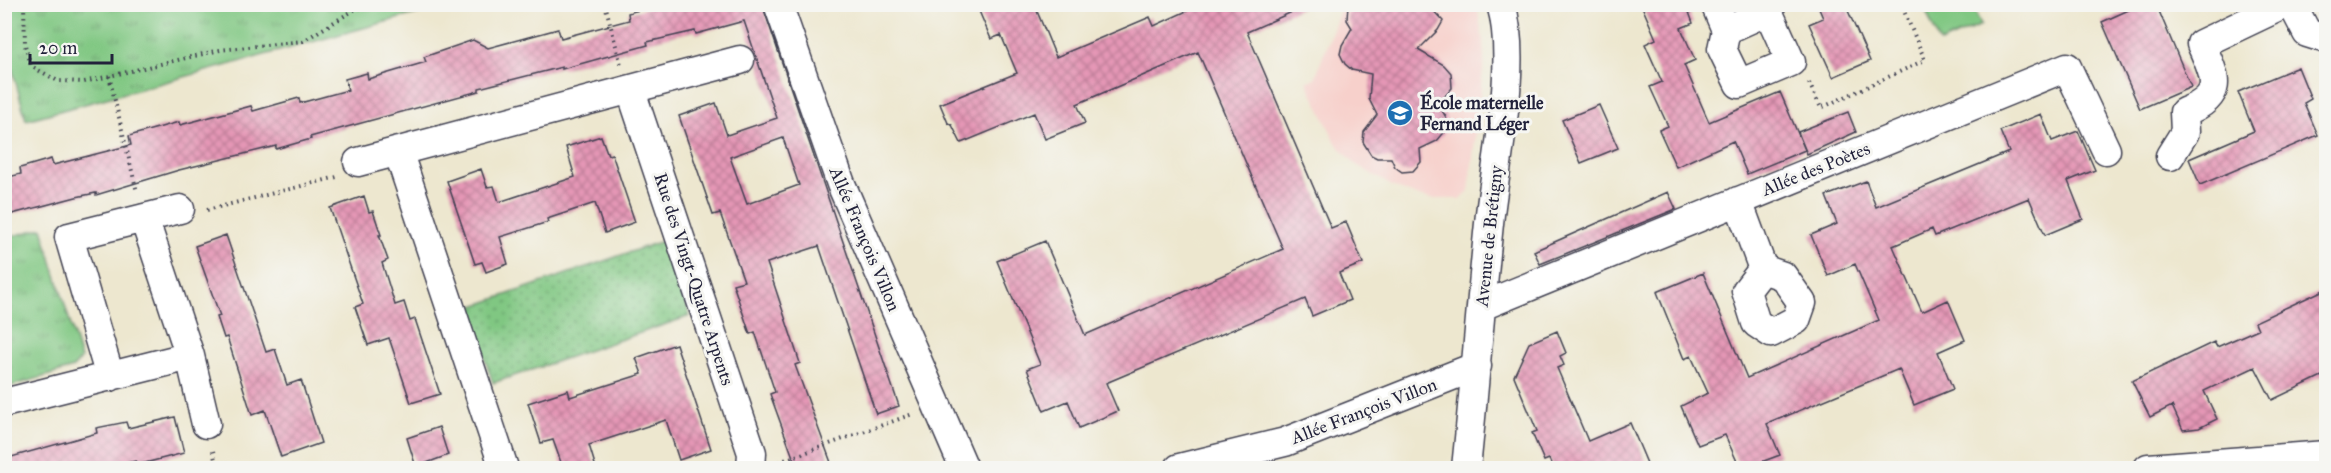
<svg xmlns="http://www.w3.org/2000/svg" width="2331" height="473" font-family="'IM FELL Great Primer',serif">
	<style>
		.built { fill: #f7d0cb }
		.grass { fill: url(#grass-dots); stroke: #51745e; stroke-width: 1.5 }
		.park { fill: url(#park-tufts); stroke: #51745e; stroke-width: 1.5 }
		.pitch { fill: #80c782; stroke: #51745e; stroke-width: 1.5 }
		.building { fill: url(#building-cross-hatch); fill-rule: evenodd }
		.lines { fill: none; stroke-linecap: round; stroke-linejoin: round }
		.minor-casing { stroke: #404051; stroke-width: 31 }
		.path { stroke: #404051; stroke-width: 4; stroke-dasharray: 1.5 4.5; stroke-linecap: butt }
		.minor { stroke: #fff; stroke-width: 28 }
		.labels { text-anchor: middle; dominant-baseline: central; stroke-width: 6; stroke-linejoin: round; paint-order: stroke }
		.poi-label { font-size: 18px; font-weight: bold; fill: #22223b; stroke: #f6f6f2; text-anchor: start }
		.street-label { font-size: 18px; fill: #22223b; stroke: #f6f6f2 }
	</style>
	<defs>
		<pattern id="grass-dots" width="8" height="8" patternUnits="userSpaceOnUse" patternTransform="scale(1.5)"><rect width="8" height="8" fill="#80c782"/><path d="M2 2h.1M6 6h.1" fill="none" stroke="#68a16c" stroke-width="1.8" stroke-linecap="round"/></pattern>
		<pattern id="park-tufts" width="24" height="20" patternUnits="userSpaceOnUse" patternTransform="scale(1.5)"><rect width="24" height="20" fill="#80c782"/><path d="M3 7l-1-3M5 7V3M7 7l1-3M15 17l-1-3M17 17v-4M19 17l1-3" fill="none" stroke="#68a16c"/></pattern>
		<pattern id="building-cross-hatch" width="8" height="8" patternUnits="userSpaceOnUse" patternTransform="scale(1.5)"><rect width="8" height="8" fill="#e597b6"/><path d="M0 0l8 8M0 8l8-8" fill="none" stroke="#b97b95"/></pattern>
	</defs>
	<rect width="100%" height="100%" fill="#f6f6f2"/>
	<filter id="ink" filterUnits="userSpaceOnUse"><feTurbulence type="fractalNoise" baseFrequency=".0167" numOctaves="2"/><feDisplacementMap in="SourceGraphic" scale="12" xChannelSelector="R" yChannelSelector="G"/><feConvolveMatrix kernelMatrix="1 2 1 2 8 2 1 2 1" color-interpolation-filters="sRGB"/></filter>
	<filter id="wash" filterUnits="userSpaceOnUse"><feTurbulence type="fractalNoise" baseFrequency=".008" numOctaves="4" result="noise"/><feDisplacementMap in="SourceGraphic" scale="24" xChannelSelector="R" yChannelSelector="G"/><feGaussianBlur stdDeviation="1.35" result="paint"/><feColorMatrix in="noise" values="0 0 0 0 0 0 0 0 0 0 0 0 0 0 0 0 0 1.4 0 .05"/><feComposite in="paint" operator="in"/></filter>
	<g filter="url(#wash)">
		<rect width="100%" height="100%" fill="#ede7cf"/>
		<path class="built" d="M1342 5H1477L1483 41 1484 60 1469 191 1460 199H1432L1414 195 1392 186 1355 164 1336 143 1307 82 1315 78Z"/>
		<path class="grass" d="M665 240 690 316 493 383 468 308Z"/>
		<path class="park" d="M4 5 5 4 448 5 26 120 5 42Z
			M42 228 81 359 73 368 5 388V238Z"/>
		<path class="pitch" d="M1923 5H1972L1981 25 1940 43Z"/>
		<g id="blocks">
			<path class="building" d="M661 4H762L899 406 876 414 819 246 767 263 800 363 795 365 833 468H797L770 394 775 392 755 332 750 334 733 284 744 281 720 213 713 215 679 116 716 103 727 135 777 118 744 21 696 34 695 31 647 42 648 45 562 69V67L479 88V91L310 137 311 139 276 149V146L179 170 96 195V193L76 197 12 214 4 187V178L21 174 20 168 51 159 53 165 131 145 129 136 179 122 180 125 251 106 253 111 299 98 300 103 348 90 345 79 367 73 368 79 426 62 424 57 473 40 488 48 558 29 561 38 629 20 628 13ZM783 138 799 185 747 204 730 157Z
				M976 4H1034L1056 57 1150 17 1154 26 1202 4H1310L1247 32 1331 228 1346 222 1363 263 1339 273 1350 300 1312 316 1305 299 1106 383 1118 411 1079 428 1068 401 1044 411 1027 369 1040 364 997 261 1045 241 1085 335 1283 249 1198 52 1077 104 1085 123 1045 139 1034 113 961 143 952 125 948 123 940 104 1017 73 1001 35 991 39Z
				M1348 4H1427L1443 21 1438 30 1418 50 1444 65 1451 73 1452 88 1438 104 1446 117 1447 129 1437 141 1420 149 1421 162 1413 171 1402 172 1395 167 1391 158H1377L1371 155 1363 142 1364 132 1377 115 1369 99 1371 74 1352 70 1345 64 1340 54 1342 45 1352 28 1347 20Z
				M1641 4H1686L1693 23 1681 28 1695 60 1684 65 1709 122 1780 92 1805 150 1747 174 1733 141 1676 167 1659 130 1668 126 1650 87 1662 82 1645 44 1656 39Z
				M1817 4H1845L1870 61 1833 77 1809 24 1823 18Z
				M2142 4H2156L2191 87 2140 109 2102 22Z
				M2298 67 2311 99 2304 103 2318 135 2200 185 2189 159 2254 131 2238 92Z
				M1599 105 1618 148 1581 163 1562 120Z
				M1848 112 1856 132 1807 154 1798 132Z
				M2041 114 2052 141 2078 131 2095 170 2068 181 2083 219 2045 235 2029 198 1935 236 1932 229 1893 246 1922 312 1948 300 1965 340 1938 352 1953 389 1914 405 1899 369 1767 424 1780 455 1745 468H1740L1725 435 1698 445 1681 406 1708 393 1691 356 1684 359 1657 292 1703 273 1747 378 1879 320 1855 264 1828 276 1811 235 1837 224 1826 196 1866 181 1876 207 2009 152 2000 131Z
				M601 136 608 155 612 154 635 222 605 233 595 203 547 219 548 222 500 237 508 264 486 272 482 262 475 264 447 181 481 169 487 187 494 186 499 202 575 177 566 147Z
				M1668 192 1676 209 1540 264 1534 251Z
				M364 196 369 212 373 211 381 235H379L388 260 382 263 395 305 404 302 410 321 415 319 440 394 411 403 389 338 368 345 355 307 363 304 330 208Z
				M226 235 266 352 275 349 287 385 301 380 321 443 281 457 265 410 252 415 227 337 224 338 217 317 220 316 195 246Z
				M2326 289V374L2272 400 2255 367 2204 391 2217 419 2199 428 2183 430 2172 406 2150 417 2132 381 2214 342 2217 347 2258 329 2255 322Z
				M1557 331 1566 353 1560 356 1564 365 1557 368 1588 441 1630 423 1649 468H1553L1549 459 1544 461 1532 433 1537 431 1514 376 1529 343Z
				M676 344 711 449 679 460 666 420 589 445 596 468H563L553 440 541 443 528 403 568 390 570 397 642 374 636 358Z
				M175 417 184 453 137 465 136 461 104 468H4V459L97 433 96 428 126 422 128 428Z
				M439 427 448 455 416 467 407 438Z"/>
		</g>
	</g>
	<g filter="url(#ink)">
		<use href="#blocks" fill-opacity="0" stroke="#404051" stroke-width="1.5"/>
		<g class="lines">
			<g class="minor-casing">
				<path id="minor" d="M778 4 841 184 964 468
					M1715 4 1726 30 1722 49 1739 84 1791 62 1768 11 1726 30
					M2292 4 2307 33 2326 39
					M631 91 752 453 751 468
					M398 151 504 468
					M2170 156 2185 132 2184 112C2226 96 2216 78 2201 44L2285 4
					M358 162 740 60
					M1738 201 1763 269 1746 291 1756 323 1771 333 1796 320 1802 303 1783 276 1763 269
					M144 218 190 356 206 424
					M1482 306 2067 67 2106 150
					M110 377 69 237 180 209
					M4 403 190 356
					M1179 468 1285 442 1477 366
					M1466 468C1475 384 1481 298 1490 214 1497 154 1518 61 1501 4
					M2148 468 2326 455"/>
			</g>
			<path class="path" d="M24 4 25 45 31 66 58 81 84 82 220 50 303 41 354 10 374 4
				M605 4 621 65
				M109 76 137 192
				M1809 83 1821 108 1925 60 1901 4
				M207 210 337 177
				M213 451 217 468
				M779 462 913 414"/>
			<use href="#minor" class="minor"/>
		</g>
	</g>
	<defs>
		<g id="school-disc" transform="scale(1.35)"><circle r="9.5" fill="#1f6fb2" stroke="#f6f6f2"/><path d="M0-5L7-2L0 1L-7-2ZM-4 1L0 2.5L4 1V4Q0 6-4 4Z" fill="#fff"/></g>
	</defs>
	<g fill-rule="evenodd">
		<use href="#school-disc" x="1400" y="113"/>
	</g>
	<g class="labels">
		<g class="poi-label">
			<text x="1420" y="103">École maternelle<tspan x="1420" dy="21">Fernand Léger</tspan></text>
		</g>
		<g class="street-label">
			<text transform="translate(1816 169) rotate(-22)">Allée des Poètes</text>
			<text transform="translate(1489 236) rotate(-84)">Avenue de Brétigny</text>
			<text transform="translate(865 239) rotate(67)">Allée François Villon</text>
			<text transform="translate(694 279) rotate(72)">Rue des Vingt-Quatre Arpents</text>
			<text transform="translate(1364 411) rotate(-21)">Allée François Villon</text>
		</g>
	</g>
	<rect width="2331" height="473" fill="none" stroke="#f6f6f2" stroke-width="24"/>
	<path d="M30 54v9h82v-9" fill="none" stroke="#22223b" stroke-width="3"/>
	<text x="39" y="54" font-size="18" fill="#22223b" stroke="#f6f6f2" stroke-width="4.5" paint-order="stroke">20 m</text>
</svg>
